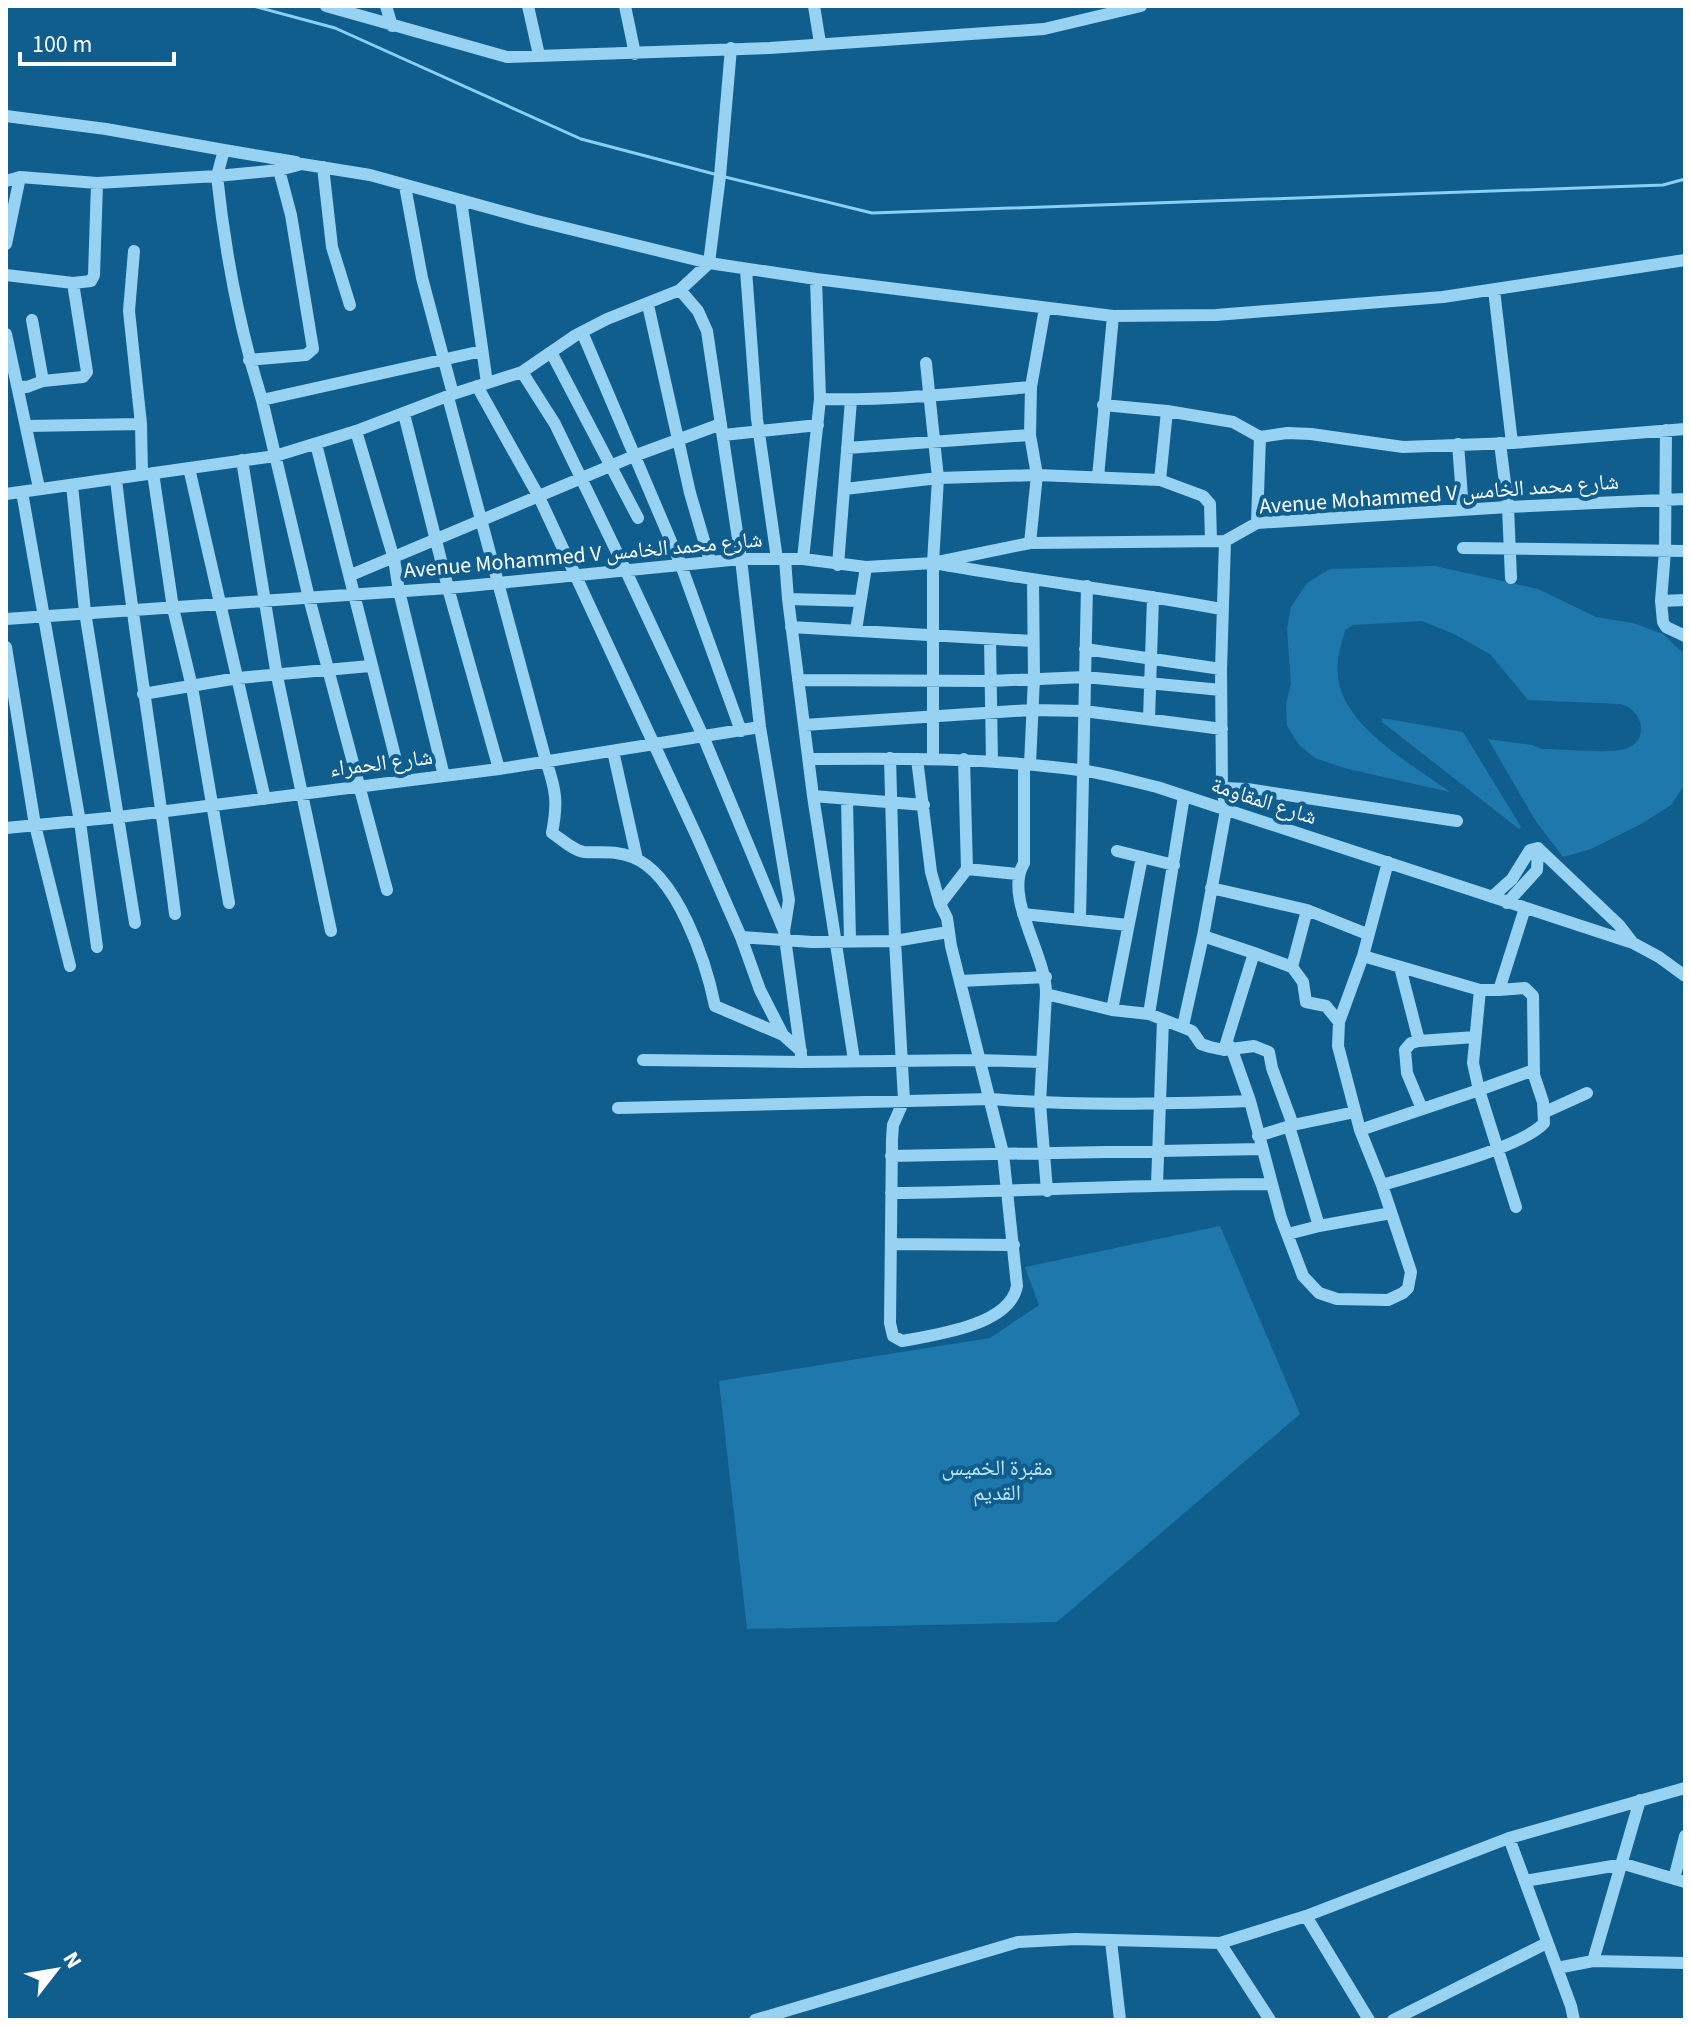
<svg xmlns="http://www.w3.org/2000/svg" width="1691" height="2026" font-family="'Source Sans 3','Noto Naskh Arabic',sans-serif">
	<style>
		.green { fill: #1e78ac }
		.lines { fill: none; stroke-linecap: round; stroke-linejoin: round }
		.stream { stroke: #89d0f6; stroke-width: 3 }
		.minor { stroke: #98d2f3; stroke-width: 12 }
		.labels { text-anchor: middle; dominant-baseline: central; stroke-width: 8; stroke-linejoin: round; paint-order: stroke }
		.street-label { font-size: 22px; fill: #fff; stroke: #105e8e }
		.park-label { font-size: 22px; fill: #bfe7fd; stroke: #105e8e }
	</style>
	<rect width="100%" height="100%" fill="#105e8e"/>
	<path class="green" d="M1435 566 1538 589 1596 617 1633 623 1663 634 1685 655V784L1671 805 1641 824 1591 849 1563 857 1535 820 1488 739 1532 745 1542 749C1564 749 1606 754 1625 749 1651 741 1643 709 1620 704L1528 700 1490 654 1454 634 1422 621 1353 625 1345 630C1343 640 1339 650 1338 661 1330 720 1408 761 1450 792L1348 769 1315 758 1299 745 1287 726 1286 704 1291 684 1287 628 1291 607 1307 583 1330 569Z
		M1382 718 1463 732 1521 827 1519 829 1382 722Z
		M1220 1226 1300 1414 1057 1622 747 1629 719 1381 990 1338 1039 1305 1025 1267Z"/>
	<g class="lines">
		<path class="stream" d="M253 6 335 28 581 139 718 175
			M725 177 872 213 1663 185 1685 179"/>
		<path class="minor" d="M326 6 507 57 770 48 1044 29 1141 6
			M386 6 392 26
			M528 6 539 55
			M625 6 635 54
			M814 6 820 43
			M6 116 106 129 224 150 217 176 279 170 302 164 370 175 533 220 709 263 816 279 1113 316 1216 315 1443 297 1685 260
			M224 150 296 162
			M323 167 332 247 350 305
			M6 181 20 177 97 183 217 176C225 252 239 327 262 400L309 598 387 890
			M405 186 422 278 453 394
			M461 200 487 383
			M6 244 20 177
			M134 251 129 311 141 424 142 475
			M746 270 757 419 777 559
			M6 275 73 283
			M680 290 698 311 707 331 741 559 760 727 789 900 784 931 802 1062
			M1494 290 1512 443
			M648 305 690 493 710 561
			M582 332 681 565 741 731
			M6 334 39 488
			M551 352 638 518
			M249 360 306 355 313 349 291 215 279 170
			M926 363 938 478 933 563V758
			M522 372 555 424 625 569 703 736 784 931
			M43 381 83 377 87 372 73 283 91 281 94 275 97 183
			M17 386 27 387 43 381 32 320
			M477 386 539 497 698 839 741 937 760 990 783 1035 801 1051
			M448 397 546 761C556 790 558 802 552 833 560 838 574 851 584 852 601 853 615 850 632 857 677 874 706 962 715 1006L783 1035
			M820 399C890 401 961 393 1031 387
			M262 400 482 351
			M1103 405 1167 411
			M404 414 448 588 499 769
			M27 426 141 424
			M1666 430 1665 551 1661 601 1663 622 1666 627 1685 636
			M356 431 394 559 399 591 444 776
			M723 435 818 425
			M1500 443 1508 507 1511 578
			M316 444 401 780
			M1458 444 1463 510
			M847 448 1030 435
			M242 460 277 676 331 931
			M189 468 265 799
			M153 473 173 608 192 687 229 903
			M1098 477 1113 316
			M116 479C132 624 157 768 175 914
			M1160 480 1167 411 1233 422 1260 437 1287 433 1311 434 1403 447 1512 443 1685 429
			M72 485 85 612 135 923
			M845 489 938 478 1037 475 1160 480 1203 496 1210 504 1211 541
			M22 492 80 822 97 947
			M6 494 275 456 356 431 453 394 522 372 576 335 607 319 680 290 709 263 720 176 731 48
			M1257 523 1260 437
			M1030 543 1037 475 1030 435 1031 387 1045 308
			M1463 548 1685 551
			M785 559 788 599 813 796 854 1060
			M803 559 820 399 816 279
			M940 564C1033 581 1127 591 1221 609
			M838 565 851 400
			M351 575 634 456 721 424
			M788 599 859 601
			M1661 601 1685 600
			M6 619 448 588 741 559H803L866 567 933 563 1030 543 1225 541 1257 523 1508 507 1685 499
			M791 627 1032 641
			M856 630 866 567
			M990 639 992 762
			M6 647 35 825 70 966
			M1085 649 1221 669
			M798 680 990 681 1085 677 1221 690
			M143 694 238 678 370 666
			M1149 719 1153 597
			M804 725 1031 710 1084 711 1222 729
			M613 751 637 859
			M890 758 895 941 904 1100 893 1125 892 1139 890 1323 893 1336 902 1341C936 1335 1010 1325 1017 1286L1003 1153 951 946 947 918 940 904 931 872 917 759
			M809 759C899 758 989 758 1079 770 1105 773 1131 781 1157 787L1633 943 1659 957 1685 976
			M964 759 967 869
			M1030 764 1034 678 1033 581
			M1024 765V863C1003 897 1047 956 1046 994L1112 1010 1149 1014 1192 1031 1201 1044 1210 1047 1224 1050 1254 1046 1269 1052 1272 1068 1293 1125
			M1222 788 1247 789 1457 821
			M813 796 924 805
			M847 800 850 941
			M6 828 119 817 499 769 760 727
			M1538 848 1619 925 1632 942
			M1117 851 1174 865
			M1211 888 1307 910 1367 934
			M1492 897 1512 879 1530 850 1538 848
			M1507 903 1537 870 1538 848
			M940 904 967 869 1017 874
			M1023 914 1128 925
			M1080 919 1087 586
			M1203 936 1254 953 1224 1050
			M741 937 812 942 895 941 948 932
			M1254 953 1292 967 1307 910
			M1363 956 1480 990H1499L1525 908
			M1292 967 1303 982 1306 1002 1326 1006 1339 1022
			M1400 967 1419 1041
			M960 981 1046 977
			M1480 990 1473 1063 1479 1090 1534 1070
			M1046 994 1040 1103 1047 1191
			M1112 1010 1142 857
			M1149 1014 1184 796
			M1183 1026 1203 936 1226 810 1222 788 1221 669 1225 541
			M1231 1047 1250 1101 1281 1218 1303 1276 1319 1293 1337 1299 1388 1300 1403 1293 1408 1288 1411 1272 1382 1185 1360 1130 1338 1046 1339 1022 1363 956 1388 862
			M643 1060 802 1062 978 1060 1041 1062
			M618 1108 991 1099C1077 1106 1163 1104 1250 1101
			M1422 1109 1407 1073 1405 1050 1411 1043 1419 1041 1475 1037
			M1545 1112 1587 1093
			M1360 1130 1479 1090 1516 1207
			M1258 1136 1293 1125 1355 1112
			M891 1156 1262 1149
			M1157 1184 1163 1020
			M1382 1185C1418 1174 1522 1148 1544 1123L1543 1102 1534 1075 1533 996 1525 988 1499 990
			M891 1193C1018 1192 1144 1184 1271 1184
			M1319 1226 1391 1213
			M1288 1234 1319 1226 1289 1126
			M892 1244 1014 1245
			M1509 1838 1571 2006 1574 2020
			M1674 1879 1685 1836
			M1525 1881 1624 1864 1685 1882
			M1306 1916 1369 2020
			M1111 1941 1120 2020
			M1220 1943 1270 2020
			M1593 1961 1640 1800
			M1557 1968 1593 1961 1685 1963
			M755 2020 1018 1942 1076 1939 1220 1943 1306 1916 1509 1838 1685 1788
			M1393 2020 1547 1943"/>
	</g>
	<g class="labels">
		<g class="street-label">
			<text transform="translate(1439 494) rotate(-4)">Avenue Mohammed V شارع محمد الخامس</text>
			<text transform="translate(583 555) rotate(-5)">Avenue Mohammed V شارع محمد الخامس</text>
			<text transform="translate(381 763) rotate(-7)">شارع الحمراء</text>
			<text transform="translate(1264 801) rotate(18)">شارع المقاومة</text>
		</g>
		<g class="park-label">
			<text x="997" y="1468">مقبرة الخميس<tspan x="997" dy="25">القديم</tspan></text>
		</g>
	</g>
	<rect width="1691" height="2026" fill="none" stroke="#ffffff" stroke-width="16"/>
	<g transform="translate(56 1970) rotate(59)" stroke="#105e8e" stroke-width="6" paint-order="stroke">
	<path d="M0-6L14 30L0 20L-14 30Z" fill="#ffffff"/>
	<text y="-12" font-size="22" font-weight="bold" text-anchor="middle" fill="#ffffff">N</text>
	</g>
	<path d="M20 52v12h154v-12" fill="none" stroke="#ffffff" stroke-width="4"/>
	<text x="32" y="52" font-size="24" fill="#ffffff" stroke="#105e8e" stroke-width="6" paint-order="stroke">100 m</text>
</svg>
